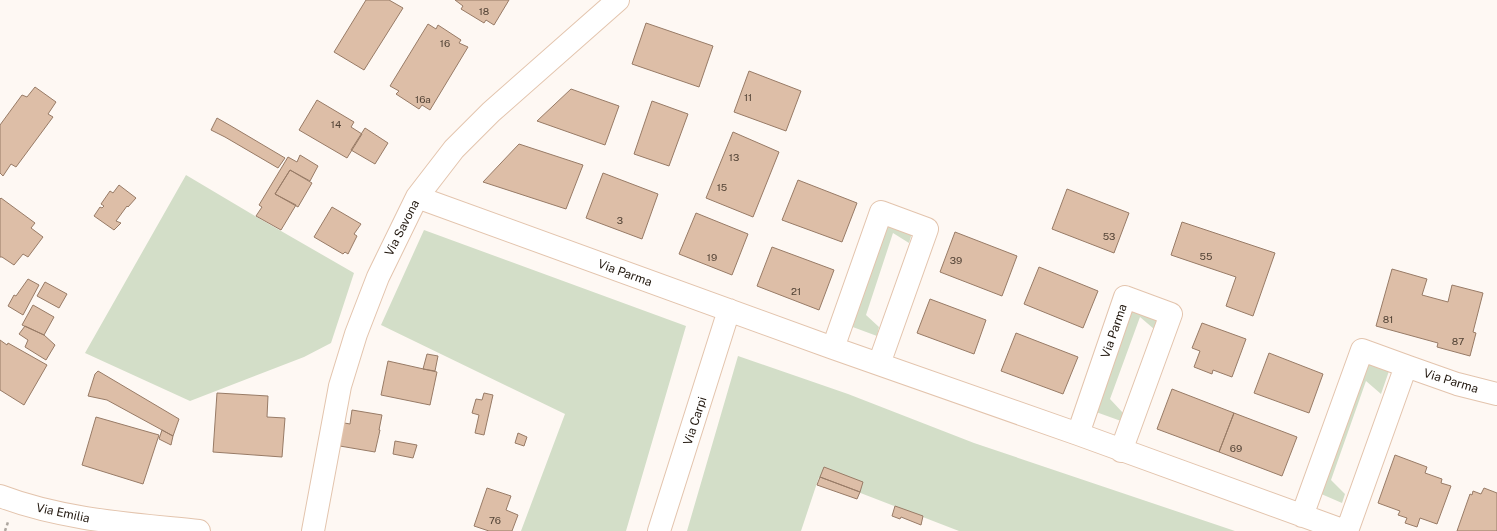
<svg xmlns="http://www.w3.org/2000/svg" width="1497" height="531" font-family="'Public Sans',sans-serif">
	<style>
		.green { fill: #d3dec8 }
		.building { fill: #ddbea7; stroke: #987b66 }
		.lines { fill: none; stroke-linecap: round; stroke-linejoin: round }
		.minor-casing { stroke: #e3c4ad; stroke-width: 24 }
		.tertiary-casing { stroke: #e3c4ad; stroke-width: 24 }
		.path { stroke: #ada69f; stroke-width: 2.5; stroke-dasharray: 3 3; stroke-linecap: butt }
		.minor { stroke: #fff; stroke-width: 22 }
		.tertiary { stroke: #fff; stroke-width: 22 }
		.labels { text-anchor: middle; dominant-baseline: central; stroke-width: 3; stroke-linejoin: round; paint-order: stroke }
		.number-label { font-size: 10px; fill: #514235 }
		.street-label { font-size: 12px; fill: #22180f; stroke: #fff }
	</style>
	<rect width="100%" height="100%" fill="#fef8f3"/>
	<path class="green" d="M186 175 255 216 354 273 331 343 304 357 190 401 85 353Z
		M886 224 912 233 909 243 893 233 866 315 879 327 877 336 850 326Z
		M424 230 686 326 626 531H521L565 414 381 325Z
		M1130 311 1157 320 1154 329 1140 317 1110 399 1124 414 1121 421 1096 412Z
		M738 356 848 394 974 443 1235 531H959L819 477 801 531H687Z
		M1366 363 1389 371 1381 394 1366 381 1331 480 1345 494 1342 503 1319 493Z"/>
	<path class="building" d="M366 0H389L403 8 364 70 334 52Z
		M455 0H509L494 25 486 20 484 23 461 9 463 6Z
		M646 23 713 46 699 87 632 64Z
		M428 24 436 29 438 25 461 40 459 43 468 47 430 110 422 105 419 109 396 94 399 91 390 86Z
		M749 71 801 91 786 131 734 112Z
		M35 87 56 102 48 114 53 117 16 167 11 164 3 176 0 173V125L22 95 27 97Z
		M571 89 619 106 605 145 537 121Z
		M317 100 354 122 351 127 362 134 347 158 299 130Z
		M652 101 688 114 669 166 634 154Z
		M217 118 231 126 285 158 278 168 225 137 211 130Z
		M365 128 388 143 375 164 351 150Z
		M733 132 779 152 753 217 706 198Z
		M519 144 583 165 566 209 483 182Z
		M300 155 318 166 310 181 290 170 275 194 296 205 281 230 256 216 262 207 259 205 288 157 297 162Z
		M290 170 312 183 298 207 275 194Z
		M603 173 658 194 642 239 586 218Z
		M798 180 857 203 842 242 782 220Z
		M119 185 136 198 128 207 127 206 116 221 121 223 114 230 94 216 100 207 102 208 104 206 101 204 110 191 113 193Z
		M1067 189 1129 213 1114 253 1052 229Z
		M1 198 35 223 31 228 43 237 28 257 23 254 14 265 2 257H0V199Z
		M332 207 361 224 354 234 357 236 348 254 345 252 343 254 314 237Z
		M696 213 748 234 732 275 679 254Z
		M1182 222 1275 253 1253 316 1226 306 1236 277 1171 255Z
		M955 232 1017 256 1002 296 940 272Z
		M772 247 834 270 819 310 757 286Z
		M1039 267 1098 291 1083 328 1024 304Z
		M1392 269 1427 279 1422 295 1448 302 1452 285 1483 293 1473 332 1476 333 1470 356 1437 347 1438 343 1376 326Z
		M28 279 39 285 23 315 8 306 14 295 16 296Z
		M45 282 67 294 59 308 37 296Z
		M930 299 986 320 974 354 917 333Z
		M33 305 54 317 44 335 22 325Z
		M1202 323 1246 339 1232 377 1213 370 1212 374 1194 367 1200 351 1192 348Z
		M25 326 44 335 55 345 46 360 25 347 28 340 19 334Z
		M1016 333 1078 357 1063 394 1001 371Z
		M0 340 7 345 8 343 47 365 24 405 0 390Z
		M1269 353 1323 374 1309 413 1254 393Z
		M427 354 438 356 435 371 423 369Z
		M388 361 437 372 430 405 381 395Z
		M98 371 179 419 173 436 107 400 88 396 95 374Z
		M1172 389 1234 413 1219 452 1157 429Z
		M217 393 268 396 267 417 285 418 282 457 213 452Z
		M484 393 493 395 484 435 475 433 479 415 472 413 476 399 482 400Z
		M352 410 382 415 379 430H380L375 452 334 445 339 422 350 424Z
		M1234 413 1297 437 1282 476 1219 452Z
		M96 417 159 435 143 484 82 465Z
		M162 430 173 436 171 445 159 439Z
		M518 433 527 437 524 446 515 443Z
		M395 441 417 445 413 458 393 454Z
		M1395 455 1427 467 1425 473 1442 479 1441 483 1451 486 1437 524 1420 518 1417 527 1405 523 1407 518 1398 515 1400 511 1378 503Z
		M824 467 863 482 860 492 820 477Z
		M820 477 860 492 857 499 817 485Z
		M487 488 511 496 506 510 518 515 512 531H489L474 526Z
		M1484 488 1497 493V531H1457L1470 494 1472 495 1473 491 1481 494Z
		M895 506 923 516 921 525 901 517 900 519 892 516Z"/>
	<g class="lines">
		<g class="minor-casing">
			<path id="minor" d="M417 197 833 348 1078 434 1345 531
				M833 348 881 212 927 229 879 364
				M1406 366 1457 384 1497 394
				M1078 434 1125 297 1171 314 1121 451
				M1302 516 1362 350 1406 366 1347 531
				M313 531 340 386 356 334 378 277 417 197 454 149 491 112 618 0
				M659 531 729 310"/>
		</g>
		<g class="tertiary-casing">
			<path id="tertiary" d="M0 496C63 520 132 524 199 531"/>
		</g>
		<path class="path" d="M5 531 8 522"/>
		<use href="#minor" class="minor"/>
		<use href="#tertiary" class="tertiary"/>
	</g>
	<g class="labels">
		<g class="number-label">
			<text x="484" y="11">18</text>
			<text x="445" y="43">16</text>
			<text x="748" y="97">11</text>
			<text x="423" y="99">16a</text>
			<text x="336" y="124">14</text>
			<text x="734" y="157">13</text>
			<text x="722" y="187">15</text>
			<text x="620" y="220">3</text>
			<text x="1109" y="236">53</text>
			<text x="1206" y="256">55</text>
			<text x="712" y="257">19</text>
			<text x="956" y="260">39</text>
			<text x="796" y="291">21</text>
			<text x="1388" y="319">81</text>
			<text x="1458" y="341">87</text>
			<text x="1236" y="448">69</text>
			<text x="495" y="520">76</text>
		</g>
		<g class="street-label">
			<text transform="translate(402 228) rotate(-63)">Via Savona</text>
			<text transform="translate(625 273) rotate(20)">Via Parma</text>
			<text transform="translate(1114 331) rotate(-71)">Via Parma</text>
			<text transform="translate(1451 381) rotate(17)">Via Parma</text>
			<text transform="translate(695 421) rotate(-72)">Via Carpi</text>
			<text transform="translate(63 513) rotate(12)">Via Emilia</text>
		</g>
	</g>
</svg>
